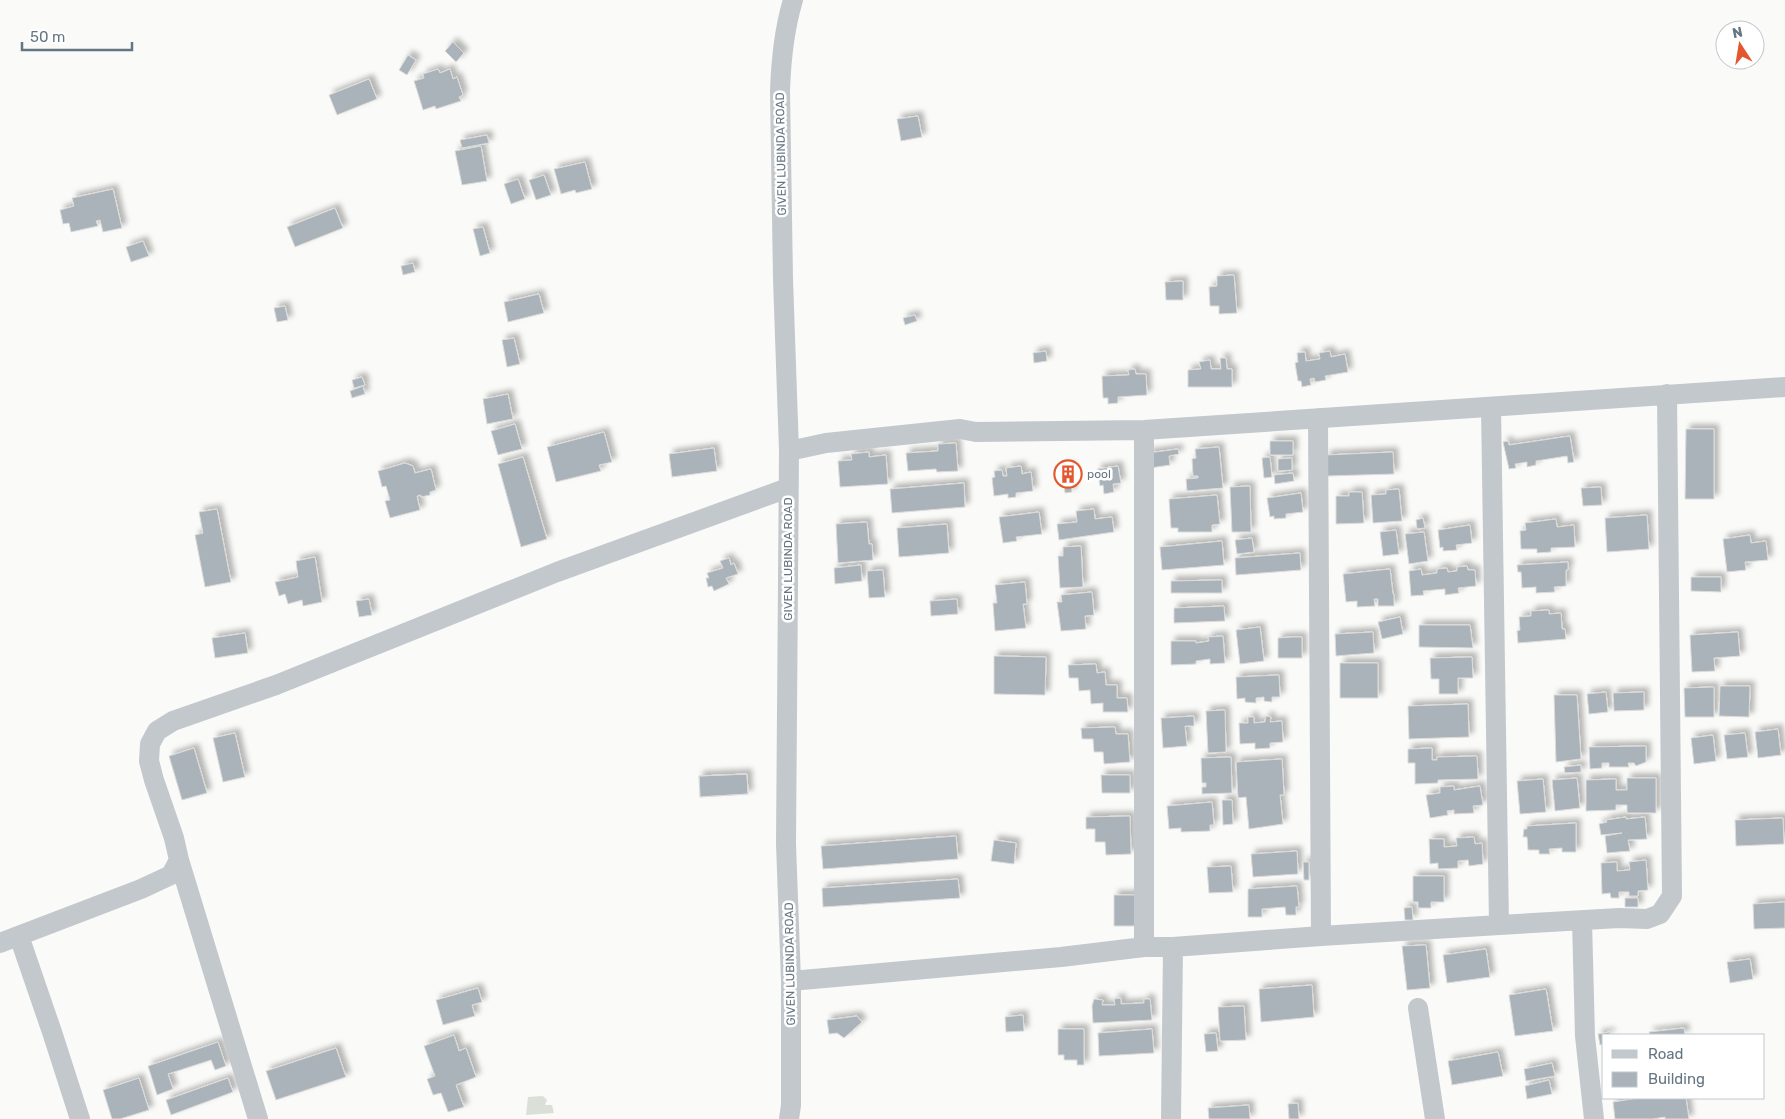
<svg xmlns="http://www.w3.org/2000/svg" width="1785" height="1119" font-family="Rubik,sans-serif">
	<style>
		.green { fill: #dadfd7 }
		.building { fill: #aab3b9; stroke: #dcdcda; filter: url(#shadow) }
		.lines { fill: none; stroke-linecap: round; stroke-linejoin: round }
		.minor { stroke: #c3c8cc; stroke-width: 20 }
		.labels { text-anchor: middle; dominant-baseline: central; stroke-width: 5; stroke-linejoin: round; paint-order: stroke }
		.street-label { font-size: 12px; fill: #657683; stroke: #fff }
		.poi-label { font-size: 12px; fill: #657683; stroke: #fff; text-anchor: start }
	</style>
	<defs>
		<filter id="shadow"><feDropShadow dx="4.5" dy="-4.5" stdDeviation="2.5" flood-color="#0004"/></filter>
	</defs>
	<rect width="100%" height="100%" fill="#fafaf8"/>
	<path class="green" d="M543 1096 547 1100 545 1105H552L554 1113 526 1115 528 1097Z"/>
	<path class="building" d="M453 42 464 53 456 62 445 51Z
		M408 55 416 60 407 75 399 70Z
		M438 69 440 73 450 69 453 79 457 77 463 95 459 97 461 101 436 109 435 106 423 110 414 81 424 78 423 74Z
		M369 79 377 99 337 115 329 95Z
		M918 116 922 137 901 141 897 119Z
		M487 135 489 143 462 148 460 140Z
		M481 146 487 181 462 185 455 151Z
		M585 162 592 189 576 193 575 190 561 194 554 169Z
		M544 175 551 195 536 200 529 180Z
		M518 179 525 199 511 204 504 184Z
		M113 189 122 228 103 232 100 220 96 221 98 226 71 232 69 223 63 224 60 210 74 206 72 198Z
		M335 208 343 228 295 247 287 227Z
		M483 227 490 253 480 256 473 229Z
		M143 241 149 256 131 262 126 247Z
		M413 263 415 272 403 275 401 266Z
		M1234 275 1237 313 1219 314V306H1210L1209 287 1217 286V276Z
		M1183 281V300H1166L1165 282Z
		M539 294 544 313 508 322 504 302Z
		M285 306 288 320 277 322 274 308Z
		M915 315 917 321 905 325 903 318Z
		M514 338 520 364 507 367 502 340Z
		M1046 351 1047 361 1034 363 1033 353Z
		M1330 351 1331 357 1345 354 1348 372 1325 376 1326 380 1315 382 1314 378 1310 379 1311 385 1302 387 1301 381H1298L1295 363 1298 362 1297 353 1305 352 1306 361 1320 359 1319 353Z
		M1220 358H1226L1227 369H1232V387H1188V370L1201 369 1199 362 1210 360 1211 369H1221Z
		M1135 369 1136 374H1146L1147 395 1118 397V403L1108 404V398H1103L1102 376 1129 375 1128 370Z
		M362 377 365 385 354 388 352 380Z
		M363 386 365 394 352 398 350 391Z
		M508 394 513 419 487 424 483 399Z
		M515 424 522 449 498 455 491 431Z
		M1686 429H1714V499H1685Z
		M604 432 612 462 599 465 601 471 556 482 547 447Z
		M1570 436 1574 462 1568 463 1567 456 1536 461V465L1527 467V462L1515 464 1516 468 1509 469 1503 442 1508 441 1509 445Z
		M1270 441H1293V455H1270Z
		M956 443 958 471 937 472 936 469 908 471 906 453 938 451V444Z
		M1219 447 1223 488 1187 491 1186 479 1198 478V476H1193L1192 459 1196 458 1195 449Z
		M714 448 717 471 672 477 669 454Z
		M1178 449 1179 454 1169 456 1170 465 1150 468 1148 453Z
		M869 452V457L886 455 888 484 840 487 838 461 852 460 851 454Z
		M1393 452 1394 474 1327 476 1326 455Z
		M523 457 547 539 521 547 498 464Z
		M1270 457 1272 477 1264 478 1262 458Z
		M1292 458V470L1278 471V459Z
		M405 463 413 466 415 473 431 469 436 490 430 492V495L421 497V495L417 496 420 510 390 518 385 501 390 500 386 486 382 487 378 471Z
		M1021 466 1022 474 1031 472 1033 491 1016 493V497L1008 498V494L994 496 992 478 995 477 994 471 1002 470 1003 476H1007L1006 468Z
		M1118 466 1121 483 1113 484 1114 492 1104 494 1103 485 1100 486 1097 469Z
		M1064 467H1071L1073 481H1065Z
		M1293 473 1294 481 1275 484 1274 475Z
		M964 483 965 507 892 513 890 489Z
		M1071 484 1072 492 1065 493 1064 485Z
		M1250 486 1251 532H1232L1230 487Z
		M1601 487 1602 505 1583 506 1581 488Z
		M1399 489 1402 521 1373 523 1371 495 1386 494V490Z
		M1349 492H1362L1364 523 1336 524V496H1349Z
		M1301 493 1303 512 1286 514V518L1274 519V516L1270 517 1267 498Z
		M1217 495 1220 524 1212 525V532H1178V528H1171L1169 499Z
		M217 509 231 582 205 587 195 535 203 533 199 512Z
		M1094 509 1095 519 1112 517 1114 532 1059 540 1057 524 1077 522 1076 511Z
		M1039 512 1042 534 1016 537 1017 541 1003 543 999 517Z
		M1647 515 1649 549 1607 552 1605 518Z
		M1423 518 1425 528 1417 529 1416 520Z
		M1556 519 1557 527 1574 525 1575 547 1551 548V552L1537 553V549H1521L1520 531 1526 530 1525 523Z
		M867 522 869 544H872L873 560 838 563 836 524Z
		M947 524 949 553 899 557 897 528Z
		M1470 525 1472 543 1456 545 1457 550 1443 551V547L1440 548 1438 530Z
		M1396 530 1399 554 1383 556 1380 532Z
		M1424 532 1428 561 1409 564 1405 534Z
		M1750 535 1751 543 1766 541 1768 560 1745 562 1746 570 1727 572 1723 539Z
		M1252 538 1254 552 1237 554 1235 540Z
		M1222 541 1224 565 1162 570 1160 547Z
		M1081 546 1083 587 1060 588 1058 556H1063V547Z
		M1300 553 1301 570 1236 575 1235 558Z
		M315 557 322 602 303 606 302 600 288 604 285 594 279 596 275 582 298 577 296 561Z
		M729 558 731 565 734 563 738 574 726 578 729 584 714 591 712 586 708 587 706 578H709L707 573 723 568 720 561Z
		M1568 562V570H1566V586L1554 587 1555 592 1536 593V587L1522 588 1521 572H1518L1517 565Z
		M861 565 862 581 835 584 834 568Z
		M1467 566 1468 570H1475L1476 586 1458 588 1459 593 1445 595V589L1423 591 1424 595 1411 596 1409 571 1421 569 1422 575 1437 573V569L1447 568 1448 572 1457 571V567Z
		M1390 569 1393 594H1394V606H1378V599H1374L1375 606 1357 607V601L1346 602 1343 574Z
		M883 570 885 597 869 598 867 571Z
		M1691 577H1721V592L1691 591Z
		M1222 580V593H1171V581Z
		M1025 582 1027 604H1023L1026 628 995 631 993 603H997L995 585Z
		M1092 592 1094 615 1085 616 1086 629 1061 631 1057 602H1062L1061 595Z
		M369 599 372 615 359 617 356 601Z
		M957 599 958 614 931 616 930 601Z
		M1224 606 1225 621 1174 623V608Z
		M1549 610V614L1561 613 1562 629H1565L1566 639 1518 643 1517 631 1520 630 1519 617 1531 616V611Z
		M1400 617 1403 634 1382 639 1378 622Z
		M1419 625H1470L1473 648 1419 647Z
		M1260 627 1264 661 1240 664 1236 630Z
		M1373 632 1374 653 1336 656 1335 634Z
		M1738 632 1740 656 1714 658 1715 671 1692 672 1690 635Z
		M245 633 248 653 215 658 212 638Z
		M1223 636 1225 663 1210 664V659L1196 661V664L1171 665V641H1196V643L1209 641 1208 637Z
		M1292 637H1302V658H1278V638Z
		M994 656 1046 657 1045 695 994 694Z
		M1472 657 1473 678H1458V694H1439V679H1431L1430 658Z
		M1340 663H1378V698H1340Z
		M1096 664 1097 673 1105 672 1106 685H1117V698H1127L1128 712H1103V703L1091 704 1090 690 1079 691 1078 678H1069L1068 665Z
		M1279 675 1280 697H1272V702L1264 701V697L1256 698V703L1245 702V698L1237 699 1236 677Z
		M1720 686H1750L1749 717 1719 716Z
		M1714 687V717H1685L1684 688Z
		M1606 692 1608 712 1589 714 1587 694Z
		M1644 692V710L1614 711 1613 693Z
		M1554 695H1577L1581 759 1556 762Z
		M1468 704 1469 737 1409 739 1408 706Z
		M1225 710 1226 752 1208 753 1206 711Z
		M1194 716V726H1185L1187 746 1163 748 1161 718Z
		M1266 716 1271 717 1270 722 1282 721 1283 742 1270 743V748L1255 749V743L1240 744 1239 723H1248V717H1254V723L1265 722Z
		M1115 727 1116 734H1128L1130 762 1104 764 1103 752H1094L1093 739H1082L1081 728Z
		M1778 729 1781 755 1758 758 1755 732Z
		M235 733 245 777 223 782 213 738Z
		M1745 733 1748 757 1727 759 1724 735Z
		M1713 735 1716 761 1694 764 1691 738Z
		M1646 746V762L1636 766 1634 763H1628L1629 767H1609V763H1602V768L1590 769 1589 747Z
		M194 748 207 793 182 800 169 756Z
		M1432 748V760H1437V757L1477 756 1478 779 1438 780V783L1415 784V763H1408V749Z
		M1231 757 1232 793 1202 794V787H1206V783H1202L1201 758Z
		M1282 759 1284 795H1280L1283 824 1249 829 1246 797 1238 798 1236 762Z
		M1581 765V772L1565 773 1564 767Z
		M747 774 748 794 700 797 699 776Z
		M747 774 748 794 700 797 699 776Z
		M1101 775H1130V793H1102Z
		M1577 778 1580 808 1555 811 1552 780Z
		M1627 778H1656V813H1627V805H1616V810L1586 811V780L1616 779V790H1627Z
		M1543 779 1546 812 1520 814 1517 781Z
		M1454 786V790L1480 786 1483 805 1473 806 1474 813 1454 814V810L1447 811 1448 815 1430 818 1426 795 1440 793V787Z
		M1222 800H1232L1233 824 1223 825Z
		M1212 802 1214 825H1210V831L1181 832V828L1169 829 1167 806Z
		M1130 816 1131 854 1106 855 1105 842H1095V829H1086V817Z
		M1626 817V819L1645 817 1647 839 1628 840 1630 851 1607 853 1605 836 1622 833 1601 835 1599 824 1607 822 1606 820Z
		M1783 818 1784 844 1736 846 1735 820Z
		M1576 823V852H1562V848L1549 849 1550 854H1539V850H1528L1527 837H1523L1524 829H1527V826Z
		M956 836 958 859 823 869 821 846Z
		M1474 837 1475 844 1482 843 1483 864 1469 866 1468 860 1458 861V868L1438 869V863L1430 864 1429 839H1444V847L1457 846 1456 838Z
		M994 840 1016 843 1014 864 991 861Z
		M1297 851 1298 874 1253 877 1251 854Z
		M1646 860 1648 890 1638 891V896H1629V892H1619V898H1611L1610 893 1602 894 1601 863 1617 862V871L1630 870 1629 862Z
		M1303 862H1309V880H1304Z
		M1231 866 1233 892 1209 893 1207 867Z
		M1413 876H1444V902H1431V908H1418V902H1413Z
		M958 879 960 898 823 907 822 888Z
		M1297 886 1299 907H1296V915H1286L1285 907 1262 909V917H1248V889Z
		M1114 895H1135V926H1114Z
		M1625 898H1638V907H1625Z
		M1785 902V928L1754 929 1753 904Z
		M1412 907 1413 920H1405L1404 908Z
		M1426 945 1430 988 1407 990 1402 946Z
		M1486 949 1490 977 1447 983 1443 955Z
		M1750 959 1753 979 1730 983 1727 962Z
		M1312 985 1314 1017 1261 1022 1259 989Z
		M478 988 482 1002 472 1005 475 1016 443 1025 436 1000Z
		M1546 989 1553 1031 1515 1036 1509 995Z
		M1121 998V1004L1144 1003V999H1150L1152 1020 1093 1023 1092 1006 1094 999 1103 1000 1102 1005H1115L1114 999Z
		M1244 1006 1246 1040 1220 1041 1218 1007Z
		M1023 1015 1024 1031 1006 1032 1005 1017Z
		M857 1016 862 1022 844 1038 837 1033 829 1034 827 1020Z
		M1684 1028 1685 1035H1650L1649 1032Z
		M1058 1029H1084V1065H1077V1060H1064V1055H1058Z
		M1152 1029 1154 1053 1099 1056 1098 1033Z
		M1610 1032V1035H1604V1044L1600 1045 1598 1034Z
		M1216 1033 1218 1051 1206 1052 1204 1034Z
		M454 1035 459 1051 466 1048 476 1077 456 1085 464 1107 448 1112 441 1093 433 1095 427 1079 435 1076 424 1046Z
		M218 1042 226 1066 215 1070 211 1060 168 1074 173 1089 157 1095 148 1066Z
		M336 1048 346 1077 276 1100 266 1071Z
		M1498 1052 1503 1076 1452 1085 1448 1061Z
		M1552 1063 1555 1076 1526 1081 1524 1069Z
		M139 1078 149 1110 120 1119H112L103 1090Z
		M228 1078 233 1092 171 1115 166 1100Z
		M1549 1080 1552 1094 1527 1099 1525 1086Z
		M1639 1098H1686L1689 1119H1665V1117L1653 1119H1615L1613 1102Z
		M1298 1103 1299 1119H1289L1288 1104Z
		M1249 1105 1250 1119H1209L1208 1108Z"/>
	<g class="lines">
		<path class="minor" d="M1491 407 1499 925
			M1318 418 1321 936
			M789 451 826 443 960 429 976 432 1144 430 1785 387
			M179 860 258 1119
			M1582 921 1585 1036 1594 1119
			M19 936 52 1032 80 1119
			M0 943 141 889 171 875 179 860 174 838 154 780 149 761 150 744 157 731 173 721 276 685 557 572 788 488
			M1144 947V430
			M791 981 1061 957 1144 947H1173L1321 936 1499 925 1619 918 1647 919 1660 914 1672 896 1667 394
			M1418 1008 1435 1119
			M789 1119 791 1105V981L786 844 789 451 783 279 780 91C781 60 784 30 793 0
			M1171 1119 1173 947"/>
	</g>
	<defs>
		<g id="building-ring" transform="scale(1.4375)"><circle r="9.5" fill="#fff" stroke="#e4572e" stroke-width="1.5"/><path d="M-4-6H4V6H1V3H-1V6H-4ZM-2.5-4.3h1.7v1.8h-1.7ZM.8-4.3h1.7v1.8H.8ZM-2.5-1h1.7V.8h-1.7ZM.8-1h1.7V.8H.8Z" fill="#e4572e"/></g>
	</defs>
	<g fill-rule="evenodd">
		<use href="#building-ring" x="1068" y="474"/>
	</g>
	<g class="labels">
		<g class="street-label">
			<text transform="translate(781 154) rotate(-91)">GIVEN LUBINDA ROAD</text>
			<text transform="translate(788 559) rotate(-90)">GIVEN LUBINDA ROAD</text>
			<text transform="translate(790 964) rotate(-91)">GIVEN LUBINDA ROAD</text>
		</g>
		<g class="poi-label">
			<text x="1087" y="474">pool</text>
		</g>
	</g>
	<rect x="1602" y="1034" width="162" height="65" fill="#ffffff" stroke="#c1c8cd"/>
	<rect x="1612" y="1050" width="25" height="8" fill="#c3c8cc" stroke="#c1c8cd"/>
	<text x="1648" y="1059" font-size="15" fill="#657683">Road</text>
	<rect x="1612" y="1072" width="25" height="15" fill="#aab3b9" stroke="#c1c8cd"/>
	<text x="1648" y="1084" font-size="15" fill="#657683">Building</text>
	<g transform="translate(1740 45) rotate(348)"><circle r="24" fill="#ffffff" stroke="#c1c8cd"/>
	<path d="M0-4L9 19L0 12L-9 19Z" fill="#e4572e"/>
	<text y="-8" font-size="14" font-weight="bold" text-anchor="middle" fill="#657683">N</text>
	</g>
	<path d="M22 42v8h110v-8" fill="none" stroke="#657683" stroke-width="2.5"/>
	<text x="30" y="42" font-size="15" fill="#657683" stroke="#ffffff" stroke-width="4" paint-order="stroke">50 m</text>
</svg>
